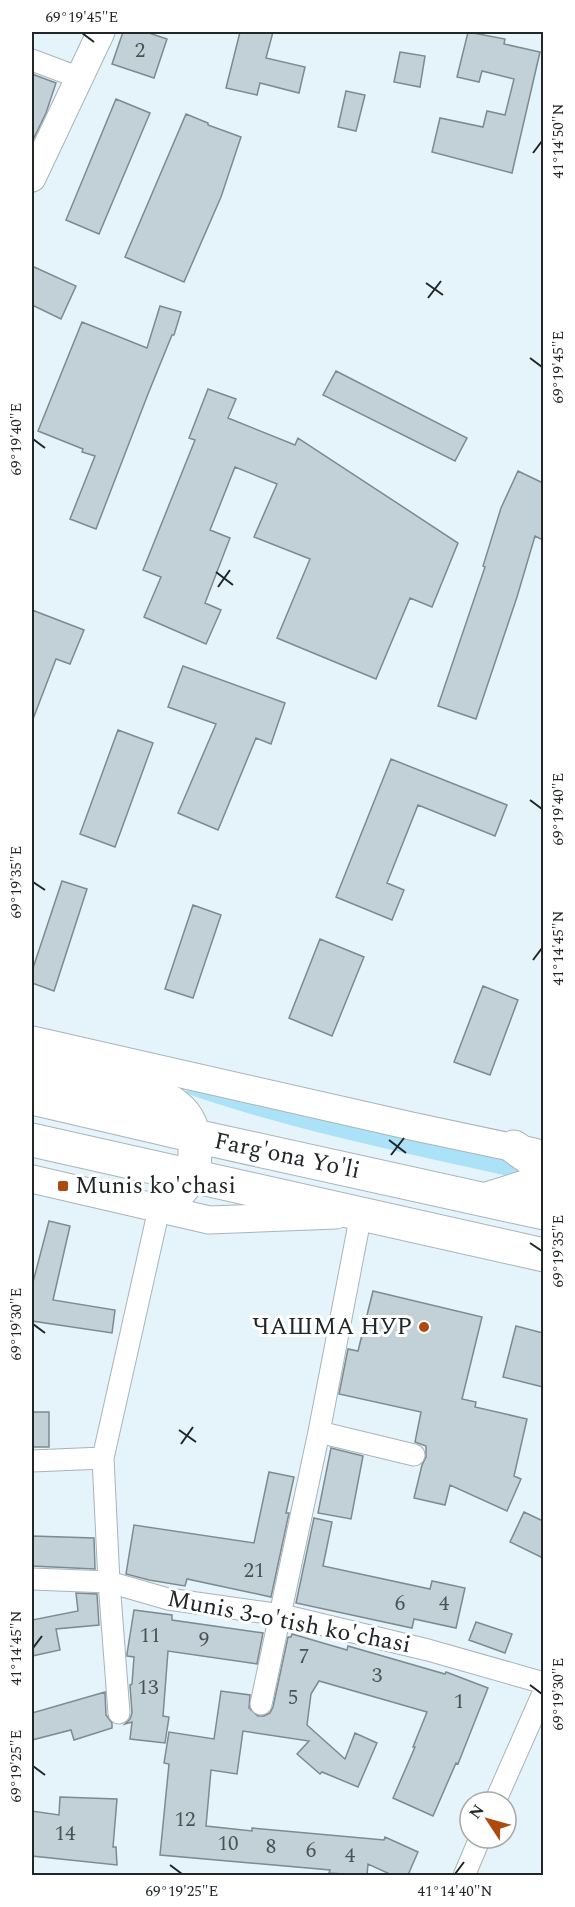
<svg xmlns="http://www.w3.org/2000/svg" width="575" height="1907" font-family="Spectral,serif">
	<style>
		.green { fill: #abe2f8 }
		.building { fill: #c2d1d7; stroke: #7d8a90; stroke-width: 1.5 }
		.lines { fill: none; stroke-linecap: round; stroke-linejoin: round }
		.minor-casing { stroke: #a7b5bb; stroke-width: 23 }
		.tertiary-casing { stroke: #a7b5bb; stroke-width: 29 }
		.primary-casing { stroke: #a7b5bb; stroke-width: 35 }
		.minor { stroke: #fff; stroke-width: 21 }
		.tertiary { stroke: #fff; stroke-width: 27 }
		.primary { stroke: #fff; stroke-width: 33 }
		.ticks { fill: none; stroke: #212729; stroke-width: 2 }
		.poi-dot { fill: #ac4a10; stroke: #fff; stroke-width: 2 }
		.labels { text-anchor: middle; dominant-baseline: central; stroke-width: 6; stroke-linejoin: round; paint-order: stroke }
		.number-label { font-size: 21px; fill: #495254 }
		.street-label { font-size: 24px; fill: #212729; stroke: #fff }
		.poi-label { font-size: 24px; fill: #212729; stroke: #fff; text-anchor: start }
		.neatline { fill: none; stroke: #212729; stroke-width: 2 }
		.ticks-label { font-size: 15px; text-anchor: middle; fill: #212729 }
	</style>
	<rect width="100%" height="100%" fill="#e5f4fa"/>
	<path class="green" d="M188 1088 524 1164 521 1179C408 1153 294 1131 185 1093Z"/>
	<path class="building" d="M123 32H146L167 39 154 78 112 64Z
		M240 32H273L266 58 305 67 299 93 260 83 257 95 226 88Z
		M468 32 505 39 504 44 540 52 512 173 432 152 440 118 483 127 487 111 505 115 514 79 482 71 479 82 457 77Z
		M400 52 425 56 420 87 394 82Z
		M32 74 56 83 46 113 32 142Z
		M346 91 365 95 356 131 338 127Z
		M116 99 150 113 99 234 66 220Z
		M186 114 208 123V125L241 137 221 197 184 282 125 257Z
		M32 266 76 286 61 319 32 305Z
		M160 306 181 312 174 335H172L148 394 96 529 70 519 95 456 82 452 83 449 38 431 82 322 147 348Z
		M336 371 467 438 455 461 323 395Z
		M208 389 236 399 228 418 295 445 298 438 458 543 432 607 410 598 376 679 277 638 310 559 254 537 277 484 235 467 210 530 230 538 205 603 221 610 206 644 144 617 161 577 143 570 195 440 189 438Z
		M518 471 543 483V540L535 536 517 597 476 719 438 706 485 567 483 566 501 508Z
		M32 610 84 630 70 664 56 659 33 719Z
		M183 666 285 703 271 744 256 738 218 830 178 813 216 724 168 707Z
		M118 730 153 743 115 847 80 834Z
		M391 759 507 805 495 836 418 805 387 883 404 890 392 920 336 897Z
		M62 881 87 889 54 991 32 983V971Z
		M193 905 221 915 193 998 165 989Z
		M320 939 364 957 332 1036 289 1018Z
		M483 986 518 1000 490 1075 454 1062Z
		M49 1221 70 1226 53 1300 115 1310 112 1333 32 1321V1286Z
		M373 1291 482 1317 462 1399 476 1402 475 1407 527 1419 514 1476 521 1479 507 1511 450 1485 445 1505 414 1498 422 1465 426 1457V1446L415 1442 421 1412 339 1394 348 1349 358 1351Z
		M516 1326 543 1333V1387L503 1377Z
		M32 1412H49V1447H32Z
		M331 1448 363 1456 351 1519 318 1513Z
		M269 1472 294 1477 286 1513H289L271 1597 187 1579 185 1586 149 1580 126 1574 134 1525 254 1543Z
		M524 1512 543 1521V1558L510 1542Z
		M314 1518 332 1522 323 1566 430 1589 432 1581 465 1588 456 1628 414 1619 412 1628 296 1603Z
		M32 1536 94 1538 95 1569 32 1566Z
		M76 1593 97 1594 99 1625 56 1629 60 1650 32 1656V1620L78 1611Z
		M134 1610 172 1615V1620L263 1633 257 1664 168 1651 163 1716 169 1717 165 1743 130 1739 132 1722 125 1724 130 1719 132 1713 130 1685 132 1684 134 1657 127 1656V1654Z
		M476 1622 512 1634 505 1653 469 1640Z
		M292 1634 347 1650 348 1646 445 1674 446 1672 488 1688 458 1764 456 1763 433 1816 393 1798 415 1747H413L427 1712 319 1681 311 1694 307 1725 345 1759 355 1733 377 1743 358 1787 322 1772 320 1774 297 1754 309 1741 243 1731 237 1774 211 1770 206 1826 252 1831V1828L384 1840 385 1837 418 1852 408 1875H392L368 1864 367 1875H358L329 1873 330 1870 160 1855 169 1764 164 1763 169 1732 214 1739 221 1691 250 1695 249 1708 258 1716H264L270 1713 273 1707 288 1637H291Z
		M105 1692 106 1715 112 1723V1728L74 1740 71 1730 32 1740V1713Z
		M60 1797 117 1799 113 1847H116L117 1865 32 1856V1811L59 1815Z"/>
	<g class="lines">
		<g class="minor-casing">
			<path id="minor" d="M32 60 80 78
				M319 1432 414 1455
				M32 1461 103 1458
				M32 1579 109 1582 168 1599 282 1615 428 1650 544 1683
				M261 1704 319 1432 361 1214
				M119 1713 109 1582 103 1458 159 1209
				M495 1802 544 1691
				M464 1876 480 1838"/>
		</g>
		<g class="tertiary-casing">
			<path id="tertiary" d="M32 178 101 32
				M32 1040 411 1126 534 1152
				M32 1179 209 1220 336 1215"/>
		</g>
		<g class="primary-casing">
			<path id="primary" d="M32 1066C58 1072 85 1078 112 1085 132 1089 160 1092 176 1106 190 1117 195 1134 195 1151 196 1177 179 1196 159 1209
				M32 1098 195 1136 544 1213
				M32 1140 544 1255
				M514 1147 544 1168
				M487 1199 544 1181"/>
		</g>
		<use href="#minor" class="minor"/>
		<use href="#tertiary" class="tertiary"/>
		<use href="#primary" class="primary"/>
	</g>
	<path class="ticks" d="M82 33 94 42M533 153 542 141M426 283 443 295M428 298 441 281M530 358 542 367M33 439 45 448M216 572 233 585M218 587 230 570M530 800 542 809M33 882 45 890M533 960 542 948M389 1140 406 1153M391 1155 404 1138M530 1243 542 1251M33 1324 45 1333M179 1430 196 1442M181 1444 193 1427M33 1648 42 1636M530 1685 542 1694M33 1766 45 1775M170 1865 182 1874M455 1874 464 1862"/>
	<g class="poi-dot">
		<rect x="57" y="1180" width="12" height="12" rx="3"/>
		<circle cx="424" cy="1327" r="6"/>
	</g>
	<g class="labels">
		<g class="number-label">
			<text x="140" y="51">2</text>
			<text x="254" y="1571">21</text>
			<text x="400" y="1604">6</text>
			<text x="444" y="1604">4</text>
			<text x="150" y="1636">11</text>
			<text x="204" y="1640">9</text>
			<text x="304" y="1657">7</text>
			<text x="377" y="1676">3</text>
			<text x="148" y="1688">13</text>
			<text x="293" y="1698">5</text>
			<text x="459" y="1702">1</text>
			<text x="185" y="1820">12</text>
			<text x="65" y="1834">14</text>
			<text x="228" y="1844">10</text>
			<text x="271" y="1847">8</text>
			<text x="311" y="1851">6</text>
			<text x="350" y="1856">4</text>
		</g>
		<g class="street-label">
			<text transform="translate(287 1156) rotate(12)">Farg'ona Yo'li</text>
			<text transform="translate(289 1622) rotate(11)">Munis 3-o'tish ko'chasi</text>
		</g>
		<g class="poi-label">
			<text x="75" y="1186">Munis ko'chasi</text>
			<text x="412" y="1327" text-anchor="end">ЧАШМА НУР</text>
		</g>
	</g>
	<rect width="575" height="1907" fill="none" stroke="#ffffff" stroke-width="66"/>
	<g transform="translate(488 1820) rotate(306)"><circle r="28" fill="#ffffff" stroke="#a6a9a9" stroke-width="1.5"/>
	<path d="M0-4.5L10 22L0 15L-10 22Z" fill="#ac4a10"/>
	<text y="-9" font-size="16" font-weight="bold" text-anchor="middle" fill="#212729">N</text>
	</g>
	<rect x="33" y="33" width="509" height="1841" class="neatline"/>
	<g class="ticks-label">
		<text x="82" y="22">69°19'45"E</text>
		<text transform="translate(558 141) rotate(-90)" y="5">41°14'50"N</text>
		<text transform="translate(558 367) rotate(-90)" y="5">69°19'45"E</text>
		<text transform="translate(16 439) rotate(-90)" y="5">69°19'40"E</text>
		<text transform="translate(558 809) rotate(-90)" y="5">69°19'40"E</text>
		<text transform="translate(16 882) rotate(-90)" y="5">69°19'35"E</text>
		<text transform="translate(558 948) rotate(-90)" y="5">41°14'45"N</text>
		<text transform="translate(558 1251) rotate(-90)" y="5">69°19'35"E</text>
		<text transform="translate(16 1324) rotate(-90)" y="5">69°19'30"E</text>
		<text transform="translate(16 1648) rotate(-90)" y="5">41°14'45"N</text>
		<text transform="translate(558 1694) rotate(-90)" y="5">69°19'30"E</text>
		<text transform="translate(16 1766) rotate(-90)" y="5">69°19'25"E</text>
		<text x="182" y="1896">69°19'25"E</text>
		<text x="455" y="1896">41°14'40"N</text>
	</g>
</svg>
